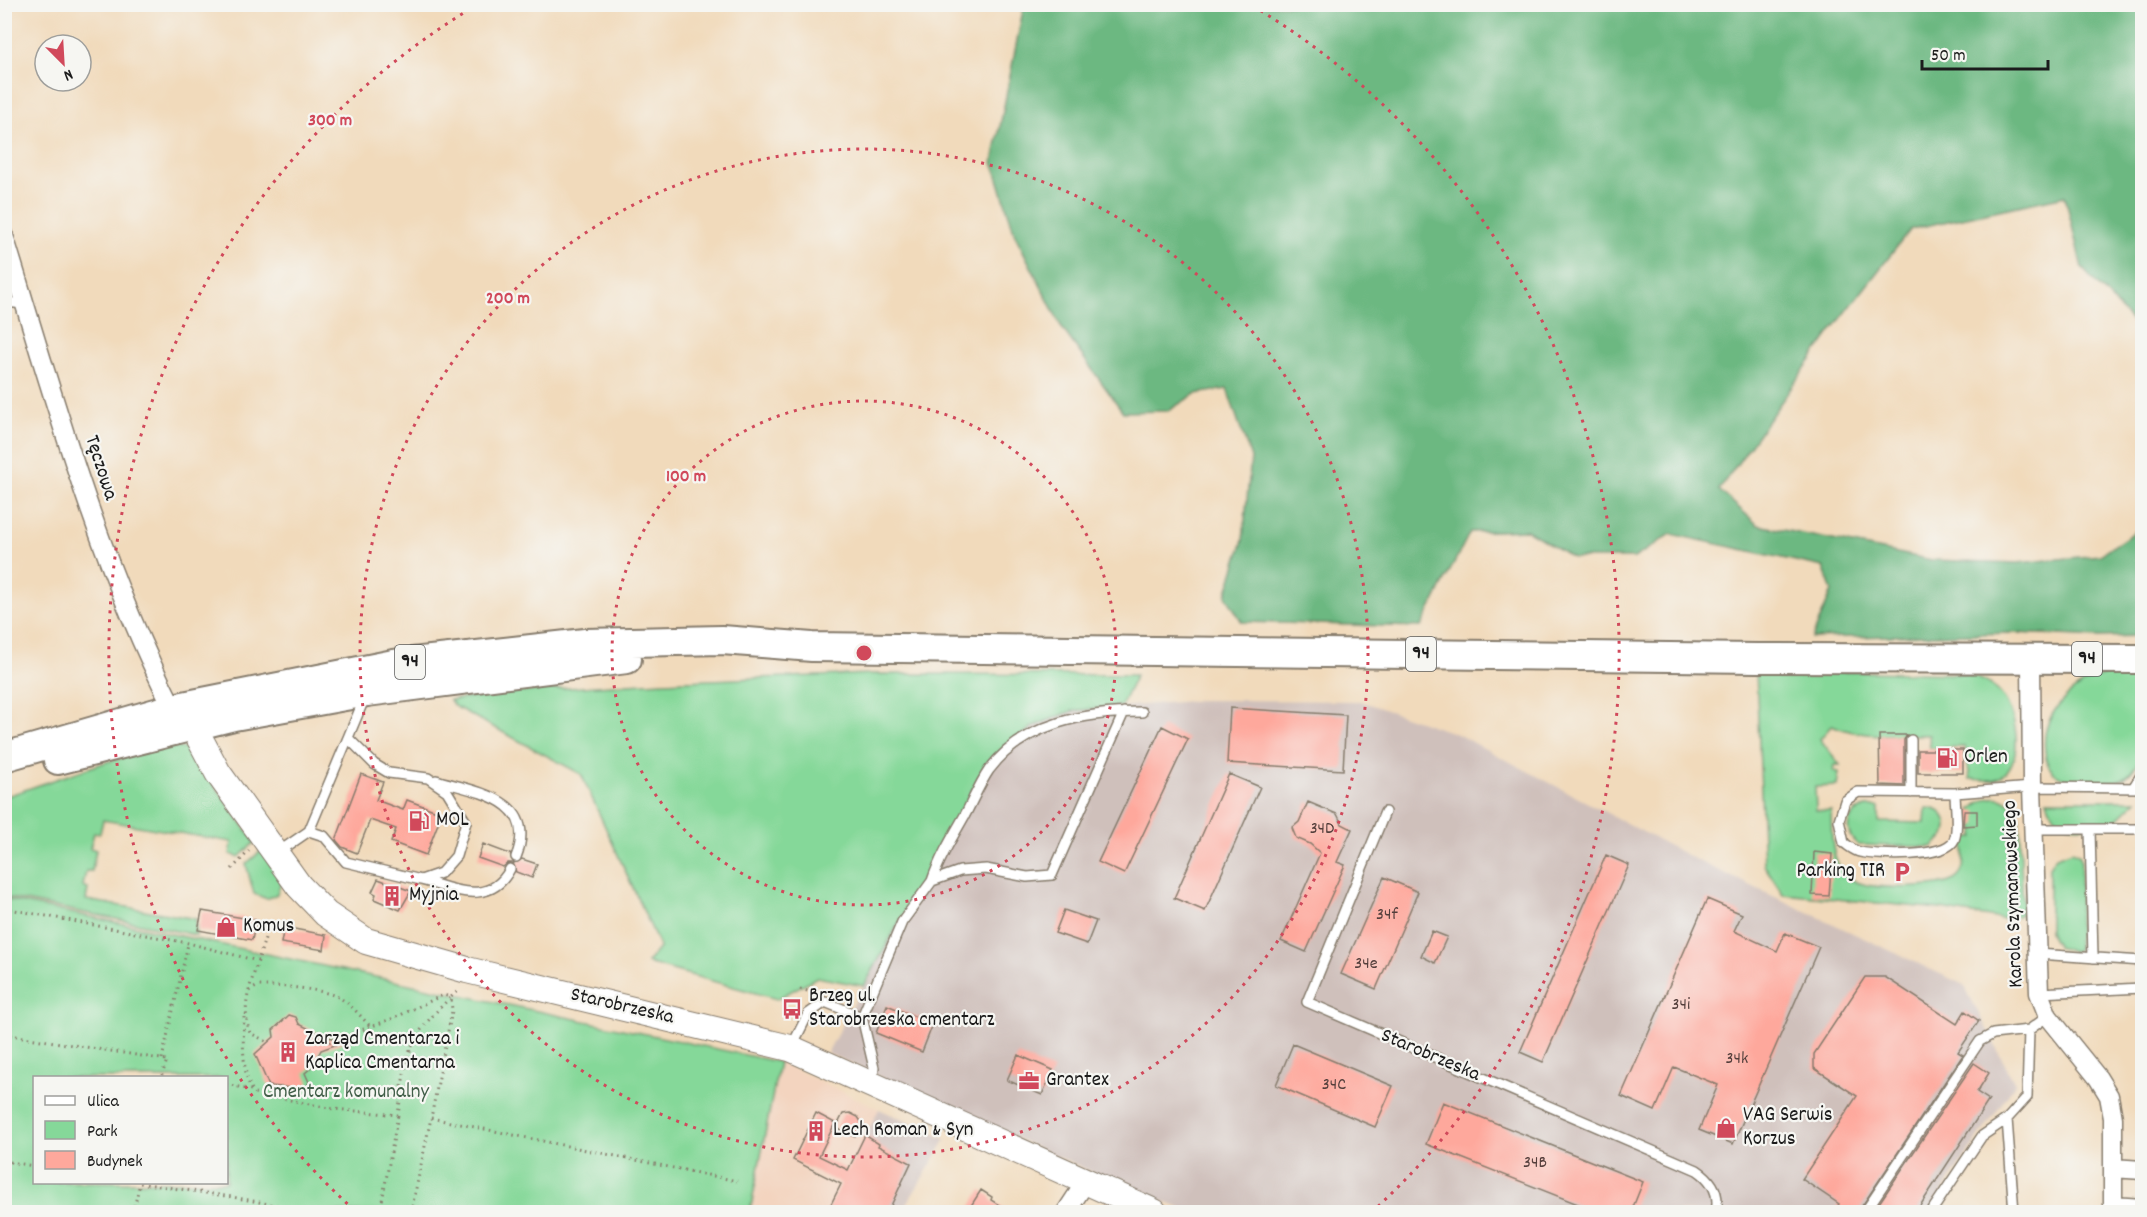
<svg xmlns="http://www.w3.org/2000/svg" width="2147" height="1217" font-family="Dekko,sans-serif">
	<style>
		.built { fill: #f3d4bf }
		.industrial { fill: #cfc0bb }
		.green { fill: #85d899; stroke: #507a5a; stroke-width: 1.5; fill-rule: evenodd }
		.forest { fill: #6cb881; stroke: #446a4e; stroke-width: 1.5 }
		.building { fill: #fea89c }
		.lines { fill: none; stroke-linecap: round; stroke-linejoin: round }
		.lane-casing { stroke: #867b6c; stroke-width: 12 }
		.street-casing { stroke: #867b6c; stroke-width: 21 }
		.secondary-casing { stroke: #867b6c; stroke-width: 28 }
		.primary-casing { stroke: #867b6c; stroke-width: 32 }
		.path { stroke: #867b6c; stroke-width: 3; stroke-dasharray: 1.5 4.5; stroke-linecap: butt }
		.lane { stroke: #fff; stroke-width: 9 }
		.street { stroke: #fff; stroke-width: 18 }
		.secondary { stroke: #fff; stroke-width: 26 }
		.primary { stroke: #fff; stroke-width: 28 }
		.ring { fill: none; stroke: #d1495b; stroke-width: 3; stroke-dasharray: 3 6 }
		.labels { text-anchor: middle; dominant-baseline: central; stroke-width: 4.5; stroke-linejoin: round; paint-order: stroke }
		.number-label { font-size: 18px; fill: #543f3c }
		.shield { fill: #f6f6f2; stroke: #5d5d5c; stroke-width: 1.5 }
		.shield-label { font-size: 20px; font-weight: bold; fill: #1c1c1c }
		.street-label { font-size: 21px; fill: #1c1c1c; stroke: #f6f6f2 }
		.poi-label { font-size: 21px; fill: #1c1c1c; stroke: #f6f6f2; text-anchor: start }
		.park-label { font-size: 21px; fill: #415e48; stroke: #f6f6f2 }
		.centre { fill: #d1495b; stroke: #f6f6f2; stroke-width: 3 }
		.ring-label { font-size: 18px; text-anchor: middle; font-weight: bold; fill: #d1495b; stroke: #f6f6f2; stroke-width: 4.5; stroke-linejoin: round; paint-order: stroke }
	</style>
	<rect width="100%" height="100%" fill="#f6f6f2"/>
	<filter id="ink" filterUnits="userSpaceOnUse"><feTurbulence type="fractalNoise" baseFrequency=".0167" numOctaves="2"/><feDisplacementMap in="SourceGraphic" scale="12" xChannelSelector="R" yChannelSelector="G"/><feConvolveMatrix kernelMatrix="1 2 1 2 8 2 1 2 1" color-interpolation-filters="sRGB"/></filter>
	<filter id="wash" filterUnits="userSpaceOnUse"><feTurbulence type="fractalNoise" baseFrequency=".008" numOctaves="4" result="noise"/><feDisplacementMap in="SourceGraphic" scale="24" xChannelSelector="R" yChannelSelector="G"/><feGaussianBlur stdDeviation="1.35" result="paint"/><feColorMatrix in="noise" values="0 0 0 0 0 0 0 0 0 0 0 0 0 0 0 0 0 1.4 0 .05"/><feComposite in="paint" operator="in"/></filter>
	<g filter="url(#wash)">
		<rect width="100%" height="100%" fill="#f1dabb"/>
		<path class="built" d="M779 1062 879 1109 827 1212H750Z"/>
		<path class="industrial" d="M1203 700 1360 701 1457 734 1698 861 1964 985 2015 1084 1928 1212H1189L1103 1177 827 1053 984 764 1034 726 1072 711Z
			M879 1109 946 1139 902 1212H827Z"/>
		<path class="green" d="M1756 670 1963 674C1975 677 1987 680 1996 689 2019 709 2026 766 1997 779 1990 782 1978 779 1970 779L1965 747 1930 748 1929 735C1897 734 1862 739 1832 725L1820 739 1840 765H1835L1834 771 1839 772 1837 786 1815 787 1816 810 1831 811C1832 829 1830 853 1841 869 1846 877 1854 882 1863 884 1880 889 1946 890 1958 877 1967 867 1964 850 1963 837H1974L1975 817 1966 816C1983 795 2006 787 2019 818L2023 905 2020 915 2008 920 1941 909 1783 894 1764 865Z
			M873 674 1136 675 1121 706 1072 711 1034 726 988 761 864 986 817 977 777 999 647 963 660 947 581 774 454 706 450 700C590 682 732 679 873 674Z
			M2108 674 2142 675C2143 690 2146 740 2142 752 2140 761 2132 773 2124 778 2109 786 2065 783 2053 772 2047 766 2046 759 2045 751 2040 713 2074 683 2108 674Z
			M170 746 186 749 194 756 255 842 239 857 230 854 232 842 103 820 100 833H94L90 848 96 850 92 871H86L83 886 88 889 86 900 196 919V935L5 897 4 797 106 762Z
			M2047 800H2137L2111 825C2083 825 2056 834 2047 800Z
			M1866 807H1879V822L1925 823 1926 808C1943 808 1951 820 1945 836L1932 847 1858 845C1842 832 1847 813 1866 807Z
			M262 850 282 880 277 894 267 899 254 894 246 864Z
			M2072 851 2080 855 2081 861 2078 949 2073 952 2058 947 2049 932V867L2056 857Z
			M5 899 779 1062 750 1212H5ZM34 1078H226V1182H34Z"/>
		<path class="forest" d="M1024 5H2142V333L2082 268 2065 196 1911 229 1832 330 1719 490 1758 525 1932 560 2017 563 2100 555 2142 527V636L2101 637 2013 633 1812 638 1832 591 1823 567 1671 534 1634 558H1573L1527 530 1470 532 1421 627 1242 622 1226 596 1243 540 1251 458 1227 389 1195 394 1168 411 1123 412 1062 328 1015 235 993 162Z"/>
		<g id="blocks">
			<path class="building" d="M1230 708 1346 715 1343 770 1227 763Z
				M1162 726 1188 739 1124 874 1098 862Z
				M1879 735H1907L1904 740V786L1880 785Z
				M1918 750H1963V773H1918Z
				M361 774 383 782 376 800 403 810 407 800 442 813 426 855 391 842 396 829 370 820 357 853 342 847 336 840Z
				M1229 774 1260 787 1205 911 1174 898Z
				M1308 802 1337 814 1342 824 1352 829 1337 862 1345 865 1306 952 1281 941 1320 853 1310 844 1296 838 1292 828 1299 822Z
				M1964 811H1977V825L1963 826Z
				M483 844 510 854 514 863 522 859 537 864 532 878 516 872 513 863H508L503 867 478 858Z
				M1814 852 1832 854 1829 896 1812 895Z
				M1606 855 1629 865 1543 1062 1520 1052Z
				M1384 877 1418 892 1376 989 1341 974Z
				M378 879 411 891 400 910 374 899 376 894 372 892Z
				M1707 899 1742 914 1734 931 1777 951 1785 933 1819 947 1733 1144 1699 1130 1718 1085 1674 1067 1655 1111 1621 1096Z
				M1064 910 1096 921 1087 944 1055 933Z
				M202 911 256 920 252 940 198 930Z
				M284 927 326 935 324 950 281 943Z
				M1432 931 1447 937 1435 963 1421 956Z
				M1865 977H1885L1957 1024 1965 1011 1979 1021 1958 1052 1963 1055 1858 1212H1834L1839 1204 1802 1179 1857 1096 1814 1068V1054Z
				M887 1005 933 1024 922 1052 876 1033Z
				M289 1015 296 1017 299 1024 318 1033 321 1037 351 1039 321 1050 312 1067 305 1073 309 1082 306 1089 269 1086 255 1054 274 1037 273 1030Z
				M1293 1044 1393 1086 1375 1127 1276 1085Z
				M1018 1055 1053 1070 1042 1095 1007 1080Z
				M1974 1063 1989 1073 1977 1092 1989 1100 1916 1212H1873Z
				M1443 1102 1643 1182 1631 1212H1598L1426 1144Z
				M816 1113 835 1123 819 1156 848 1170 865 1135 879 1144 878 1146 911 1163 888 1212H827L841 1184 793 1160Z
				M850 1113 858 1117 862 1123 855 1137 836 1128 843 1114Z
				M981 1190 992 1197 991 1200 1010 1212H967Z"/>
		</g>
	</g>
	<g filter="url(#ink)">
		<use href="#blocks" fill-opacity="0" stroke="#867b6c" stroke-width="1.5"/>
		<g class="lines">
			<g class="lane-casing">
				<path id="lane" d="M4 302 25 304
					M1911 740V793
					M436 780C476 792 539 799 516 857
					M2133 788 2142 774
					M1955 793C1955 806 1959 828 1954 840 1946 858 1878 856 1860 852 1854 851 1849 846 1844 843L1839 820 1845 801 1858 792 1955 793 2032 787 2142 788
					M1385 812 1307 1002 1697 1170C1712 1180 1720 1194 1716 1212
					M2035 829H2142
					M2090 829 2093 958
					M309 831 324 836 346 862 421 880 441 873 456 856 466 822 447 791 428 778 389 773 374 764 348 738
					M277 853 309 831 365 697
					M421 880C454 889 490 907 510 869
					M932 881C940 857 953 836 965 815 973 800 980 783 989 770 1025 722 1086 712 1142 712
					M2037 954 2142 961
					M2039 993 2142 988
					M862 1017 902 922 932 881 960 871 986 869 1027 877 1052 875 1124 712
					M791 1048 808 1014 825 1002 862 1017 874 1068 872 1083
					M1865 1212 1980 1041 1993 1034 2029 1030 2048 1016
					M1931 1212 1982 1136 2007 1119
					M2014 1212 2007 1119 2027 1097 2029 1030"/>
			</g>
			<g class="street-casing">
				<path id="street" d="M4 236C53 395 97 558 173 708
					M2031 659 2032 787 2039 993 2048 1016 2098 1078 2109 1096 2113 1118V1212
					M2113 1168 2142 1170
					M2113 1206 2142 1208
					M1066 1212 1085 1183"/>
			</g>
			<g class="secondary-casing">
				<path id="secondary" d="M180 714 193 726 218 773 299 886 326 914 366 941 467 970 790 1048 1154 1212"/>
			</g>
			<g class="primary-casing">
				<path id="primary" d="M4 757 173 708 394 664 585 643 722 640 812 647 1757 658 2142 659
					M58 760 234 716 367 692 627 659"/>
			</g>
			<path class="path" d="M232 869 249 851
				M4 908 188 943 258 961 265 938
				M258 961C250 986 241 1007 250 1033L266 1041
				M800 989 815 993
				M249 991 258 986H266C284 986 324 989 340 998 352 1005 361 1017 371 1027
				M244 1017C243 1035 241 1080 255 1093L334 1109 398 1115C407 1054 404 1042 451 997L452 1011 431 1118 737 1181
				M4 1034 167 1060 161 1078
				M329 1042 394 1018 443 995 451 997 459 990
				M162 1059 188 944
				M177 1078H184
				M226 1084 251 1090
				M4 1161 34 1166
				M133 1212 140 1183 232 1197 312 1212
				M380 1212 398 1115
				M411 1212 431 1118"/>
			<use href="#lane" class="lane"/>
			<use href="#street" class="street"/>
			<use href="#secondary" class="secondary"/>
			<use href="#primary" class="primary"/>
		</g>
	</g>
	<g class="ring">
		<circle cx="864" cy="653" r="252"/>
		<circle cx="864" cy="653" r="504"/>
		<path d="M354 1210A755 755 0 0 1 475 6M1253 6A755 755 0 0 1 1374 1210"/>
	</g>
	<defs>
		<g id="fuel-bare" transform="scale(1.62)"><path d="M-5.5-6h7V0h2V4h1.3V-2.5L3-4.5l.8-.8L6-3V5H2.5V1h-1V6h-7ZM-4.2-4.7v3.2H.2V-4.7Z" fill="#d1495b" stroke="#f6f6f2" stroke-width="2.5" paint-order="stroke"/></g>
		<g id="parking-bare" transform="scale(1.62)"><path d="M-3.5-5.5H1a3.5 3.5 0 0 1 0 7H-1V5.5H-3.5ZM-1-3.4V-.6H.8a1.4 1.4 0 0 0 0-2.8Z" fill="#d1495b" stroke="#f6f6f2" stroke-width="2.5" paint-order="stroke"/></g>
		<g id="building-bare" transform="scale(1.62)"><path d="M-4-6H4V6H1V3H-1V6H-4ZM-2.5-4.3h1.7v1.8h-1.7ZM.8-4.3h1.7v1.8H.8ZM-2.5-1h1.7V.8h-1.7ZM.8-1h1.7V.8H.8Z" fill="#d1495b" stroke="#f6f6f2" stroke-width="2.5" paint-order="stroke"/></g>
		<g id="shop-bare" transform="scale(1.62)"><path d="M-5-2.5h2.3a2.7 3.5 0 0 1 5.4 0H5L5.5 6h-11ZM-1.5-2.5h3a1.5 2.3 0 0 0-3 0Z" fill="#d1495b" stroke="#f6f6f2" stroke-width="2.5" paint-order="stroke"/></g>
		<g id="bus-bare" transform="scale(1.62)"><path d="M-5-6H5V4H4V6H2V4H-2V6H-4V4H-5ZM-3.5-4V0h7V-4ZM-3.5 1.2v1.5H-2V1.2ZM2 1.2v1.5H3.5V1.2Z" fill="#d1495b" stroke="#f6f6f2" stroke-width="2.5" paint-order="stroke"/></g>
		<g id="office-bare" transform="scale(1.62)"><path d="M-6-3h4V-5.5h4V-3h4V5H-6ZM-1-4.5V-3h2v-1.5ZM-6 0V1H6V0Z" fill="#d1495b" stroke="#f6f6f2" stroke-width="2.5" paint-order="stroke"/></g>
	</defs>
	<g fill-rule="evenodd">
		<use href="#fuel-bare" x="1947" y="758"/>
		<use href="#fuel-bare" x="419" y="821"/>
		<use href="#parking-bare" x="1902" y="872"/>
		<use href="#building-bare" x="392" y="896"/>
		<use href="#shop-bare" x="226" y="927"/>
		<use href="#bus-bare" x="792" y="1009"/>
		<use href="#building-bare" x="288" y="1052"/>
		<use href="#office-bare" x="1029" y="1081"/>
		<use href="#shop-bare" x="1726" y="1128"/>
		<use href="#building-bare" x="816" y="1131"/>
	</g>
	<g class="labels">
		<g class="number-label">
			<text x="1322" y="829">34D</text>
			<text x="1387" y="915">34f</text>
			<text x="1366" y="964">34e</text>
			<text x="1681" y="1005">34i</text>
			<text x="1737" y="1059">34k</text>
			<text x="1334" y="1085">34C</text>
			<text x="1535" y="1163">34B</text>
		</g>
		<g class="shield">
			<rect x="1406" y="637" width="30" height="34" rx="4.5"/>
			<rect x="2072" y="642" width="30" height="34" rx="4.5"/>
			<rect x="395" y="645" width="30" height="34" rx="4.5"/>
		</g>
		<g class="shield-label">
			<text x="1421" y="654">94</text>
			<text x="2087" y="659">94</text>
			<text x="410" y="662">94</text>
		</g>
		<g class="street-label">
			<text transform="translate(100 468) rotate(72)">Tęczowa</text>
			<text transform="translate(2014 894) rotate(-92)">Karola Szymanowskiego</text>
			<text transform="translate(622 1007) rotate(13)">Starobrzeska</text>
			<text transform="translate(1430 1056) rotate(23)">Starobrzeska</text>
		</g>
		<g class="poi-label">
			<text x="1964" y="758">Orlen</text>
			<text x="436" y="821">MOL</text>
			<text x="1885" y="872" text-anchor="end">Parking TIR</text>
			<text x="409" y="896">Myjnia</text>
			<text x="243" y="927">Komus</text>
			<text x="809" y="997">Brzeg ul.<tspan x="809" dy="24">Starobrzeska cmentarz</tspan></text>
			<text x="305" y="1040">Zarząd Cmentarza i<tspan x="305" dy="24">Kaplica Cmentarna</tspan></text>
			<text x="1046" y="1081">Grantex</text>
			<text x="1743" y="1116">VAG Serwis<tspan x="1743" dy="24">Korzus</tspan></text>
			<text x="833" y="1131">Lech Roman &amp; Syn</text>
		</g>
		<g class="park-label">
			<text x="346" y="1093">Cmentarz komunalny</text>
		</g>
	</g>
	<circle cx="864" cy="653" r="9" class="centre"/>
	<g class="ring-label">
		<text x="330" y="125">300 m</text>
		<text x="508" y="303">200 m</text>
		<text x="686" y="481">100 m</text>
	</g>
	<rect width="2147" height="1217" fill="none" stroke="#f6f6f2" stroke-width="24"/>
	<rect x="33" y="1076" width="195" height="108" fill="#f6f6f2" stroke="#9f9f9c" stroke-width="1.5"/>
	<rect x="45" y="1096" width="30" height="9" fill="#ffffff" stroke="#9f9f9c" stroke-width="1.5"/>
	<text x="87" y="1106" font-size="18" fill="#1c1c1c">Ulica</text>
	<rect x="45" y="1121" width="30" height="18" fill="#85d899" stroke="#9f9f9c" stroke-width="1.5"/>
	<text x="87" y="1136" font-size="18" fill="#1c1c1c">Park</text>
	<rect x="45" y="1151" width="30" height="18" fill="#fea89c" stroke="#9f9f9c" stroke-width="1.5"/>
	<text x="87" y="1166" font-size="18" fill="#1c1c1c">Budynek</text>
	<g transform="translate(63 63) rotate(156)"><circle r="28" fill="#f6f6f2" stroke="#9f9f9c" stroke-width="1.5"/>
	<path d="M0-4.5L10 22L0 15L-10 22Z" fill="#d1495b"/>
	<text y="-9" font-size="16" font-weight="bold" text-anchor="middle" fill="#1c1c1c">N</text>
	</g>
	<path d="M1922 60v9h126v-9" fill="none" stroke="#1c1c1c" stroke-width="3"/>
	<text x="1931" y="60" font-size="18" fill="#1c1c1c" stroke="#f6f6f2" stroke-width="4.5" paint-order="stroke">50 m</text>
</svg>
